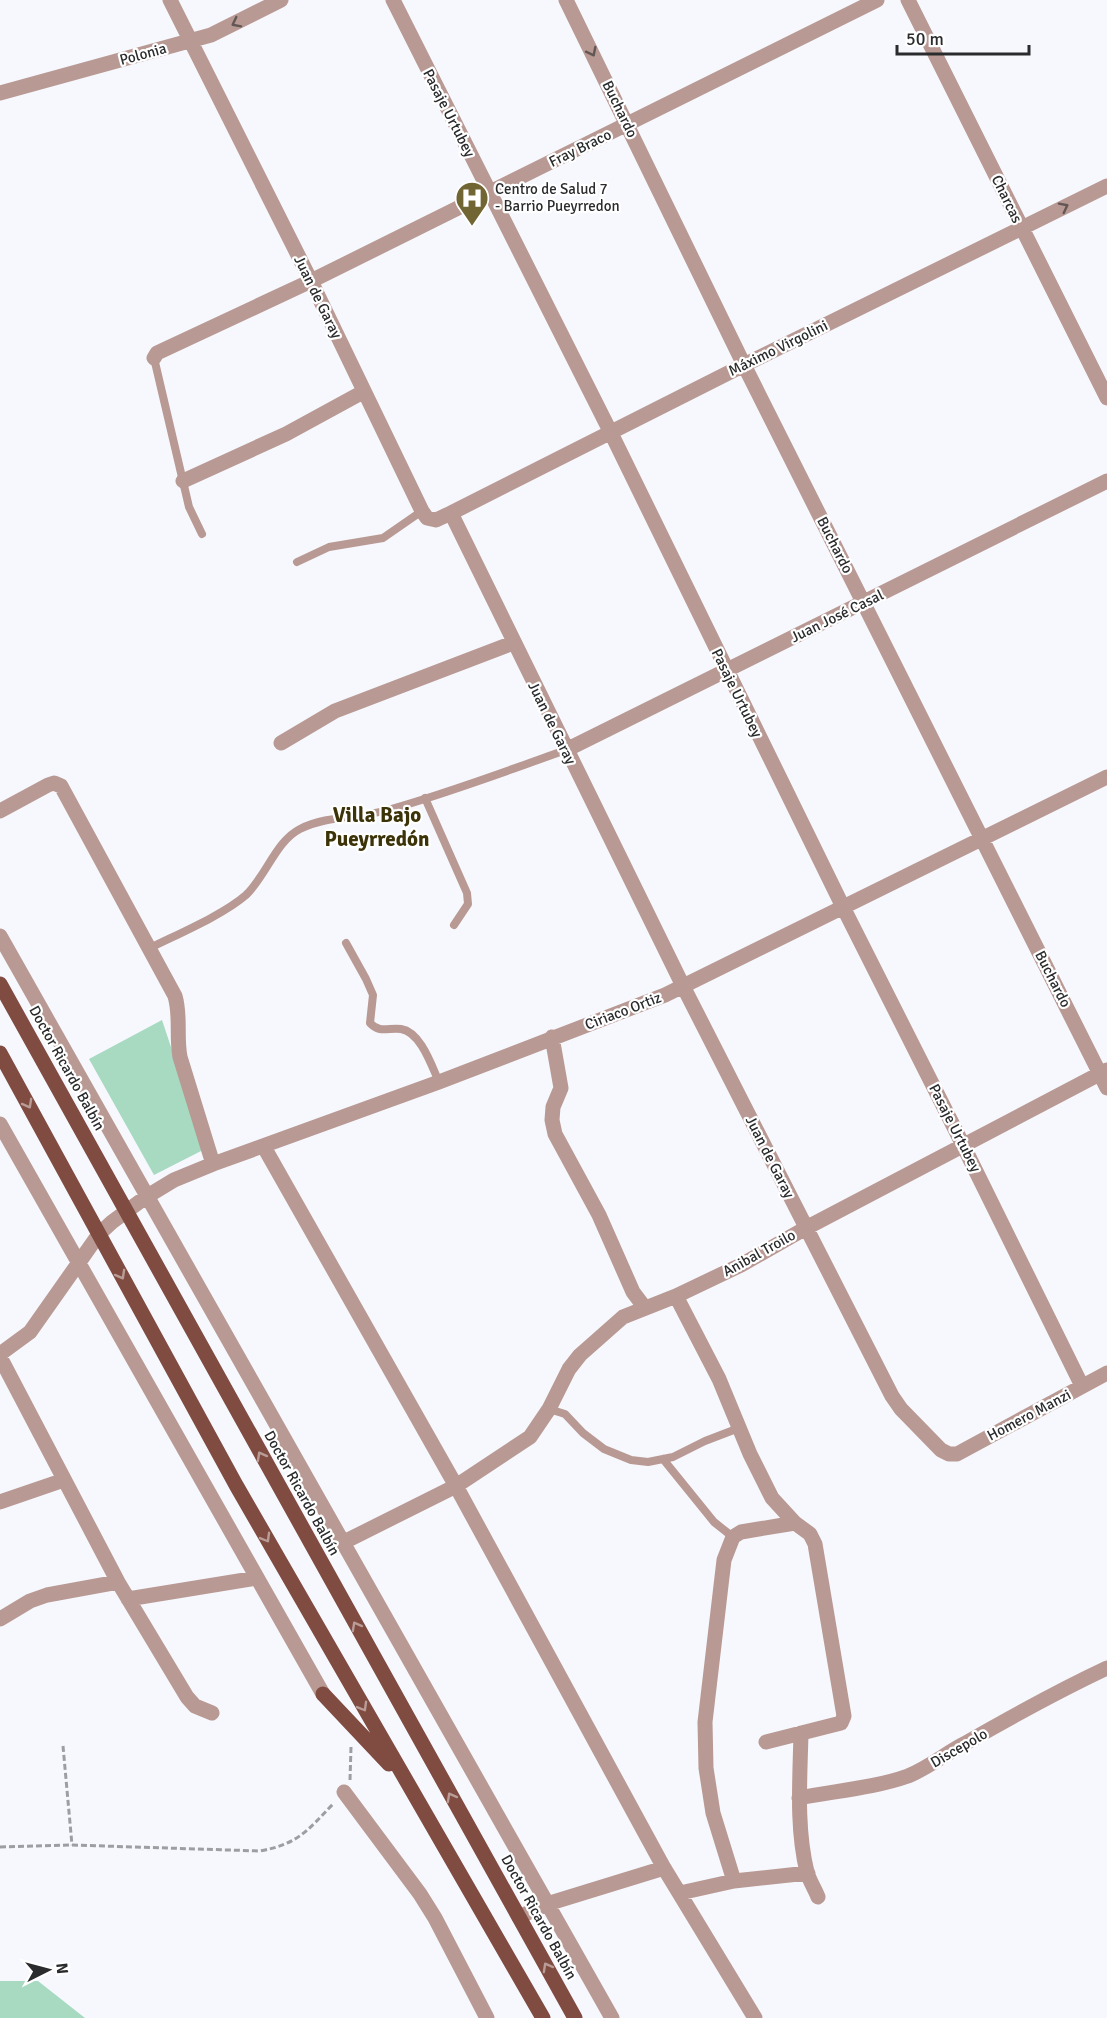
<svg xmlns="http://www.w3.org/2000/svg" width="1107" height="2018" font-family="Signika,sans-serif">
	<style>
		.green { fill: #a8dac1 }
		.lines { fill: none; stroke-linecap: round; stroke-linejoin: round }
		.path { stroke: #9c9ea2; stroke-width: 3; stroke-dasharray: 6 3; stroke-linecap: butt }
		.lane { stroke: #b99993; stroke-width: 8 }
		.street { stroke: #b99993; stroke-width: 15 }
		.primary { stroke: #804b41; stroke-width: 15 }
		.oneway { stroke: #635756 }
		.oneway2 { stroke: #b99c96 }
		.labels { text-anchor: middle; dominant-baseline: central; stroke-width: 4.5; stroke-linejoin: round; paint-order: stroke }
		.street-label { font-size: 15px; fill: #2a2b2d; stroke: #fff }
		.poi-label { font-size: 15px; fill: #2a2b2d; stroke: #fff; text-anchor: start }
		.district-label { font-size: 21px; font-weight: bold; fill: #3c3308; stroke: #fff }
	</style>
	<rect width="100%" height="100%" fill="#f6f8fe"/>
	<path class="green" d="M162 1020 205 1149 154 1175 89 1059Z
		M0 1981H38L85 2018H0Z"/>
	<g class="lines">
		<path class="path" d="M63 1746 72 1845
			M350 1780 351 1747
			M0 1847 72 1845 260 1851C298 1844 307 1831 333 1804"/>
		<path class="lane" d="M154 358 189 507 202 534
			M297 562 329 547 383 538 422 511
			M425 798 467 893 468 904 454 925
			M346 943 366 979 373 995 370 1023C380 1034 389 1027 401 1029 421 1032 432 1067 439 1082
			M150 948C178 934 223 915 246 895 266 876 276 841 300 829 325 816 357 818 384 811 446 794 506 771 566 750
			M549 1409 565 1414 583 1433 604 1449 631 1460 648 1462 673 1457 705 1441 739 1428
			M663 1459 714 1522 733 1537"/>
		<path class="street" d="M170 0 311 281 422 511 427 518 436 520 451 513 683 986 892 1396 901 1409 941 1450 949 1454H957L1107 1373
			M393 0 611 433 843 907 963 1145 1082 1386
			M566 0 744 365 1107 1088
			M908 0 1107 398
			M0 93 211 35 281 0
			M154 358 157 353 311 281 877 0
			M183 481 286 434 363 392
			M451 513 744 365 1107 186
			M281 743 335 711 513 643
			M566 750 1107 481
			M0 811 48 785 54 783 61 786 175 996C181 1016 176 1036 180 1057L213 1164
			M0 936 612 2018
			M552 1037 561 1088 553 1107 552 1120 555 1134 599 1215 633 1292 645 1308
			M0 1124 323 1694
			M264 1147 456 1486 664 1868 755 2018
			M676 1296 719 1379 750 1454 772 1498 795 1523 810 1534 815 1544 844 1716 841 1723 766 1742
			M0 1354 30 1332 99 1234 112 1222 146 1197 174 1180 213 1164 439 1082 665 995 1107 777
			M0 1357 118 1582 187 1697 195 1706 212 1713
			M0 1502 64 1480
			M344 1542 456 1486 530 1437 549 1409 569 1369 580 1355 623 1317 676 1296 741 1265 806 1228 1107 1070
			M128 1599 257 1578
			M0 1619 30 1601 47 1595 118 1582
			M801 1733C800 1779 796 1827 807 1872 809 1880 815 1889 818 1897
			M344 1792 420 1894 435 1918 487 2018
			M799 1798C835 1791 874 1788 908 1776 928 1768 945 1754 964 1744 1011 1717 1058 1691 1107 1668
			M734 1881 713 1813 706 1768 705 1722 724 1560 733 1537 741 1532 795 1523
			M680 1893 734 1881 808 1873
			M519 1917 547 1904 664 1868"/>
		<path class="primary" d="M0 984 575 2018
			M0 1053 236 1485 543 2018
			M323 1694 389 1764"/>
	</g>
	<defs><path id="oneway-chevron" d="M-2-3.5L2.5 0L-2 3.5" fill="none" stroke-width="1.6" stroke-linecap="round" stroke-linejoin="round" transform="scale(1.5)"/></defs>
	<g class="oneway">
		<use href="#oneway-chevron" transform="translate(236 23) rotate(153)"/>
		<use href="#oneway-chevron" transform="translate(592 52) rotate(63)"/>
		<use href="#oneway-chevron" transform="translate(1064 207) rotate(-27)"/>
	</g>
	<g class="oneway2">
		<use href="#oneway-chevron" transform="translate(28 1104) rotate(61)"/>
		<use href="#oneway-chevron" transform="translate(121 1275) rotate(61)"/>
		<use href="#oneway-chevron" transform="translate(261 1456) rotate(-119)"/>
		<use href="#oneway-chevron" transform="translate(266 1538) rotate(60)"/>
		<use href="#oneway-chevron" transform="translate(356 1626) rotate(-119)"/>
		<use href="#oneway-chevron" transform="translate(363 1707) rotate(60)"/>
		<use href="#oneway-chevron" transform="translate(451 1797) rotate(-119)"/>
		<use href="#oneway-chevron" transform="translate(547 1967) rotate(-119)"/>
	</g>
	<defs>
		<g id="hospital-pin" transform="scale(1.725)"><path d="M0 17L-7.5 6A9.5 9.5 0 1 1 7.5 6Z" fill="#716633" stroke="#fff"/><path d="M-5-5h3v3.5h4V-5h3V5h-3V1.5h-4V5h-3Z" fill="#fff"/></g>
	</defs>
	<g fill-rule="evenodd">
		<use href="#hospital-pin" x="472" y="198"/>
	</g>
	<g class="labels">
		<g class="street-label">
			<text transform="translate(143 54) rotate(-15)">Polonia</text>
			<text transform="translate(620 109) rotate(64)">Buchardo</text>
			<text transform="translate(449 113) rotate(63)">Pasaje Urtubey</text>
			<text transform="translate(580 148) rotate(-26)">Fray Braco</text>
			<text transform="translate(1007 199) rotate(64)">Charcas</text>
			<text transform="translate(318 297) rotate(64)">Juan de Garay</text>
			<text transform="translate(778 348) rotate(-26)">Máximo Virgolini</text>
			<text transform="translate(835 545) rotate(63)">Buchardo</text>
			<text transform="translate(837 616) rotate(-26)">Juan José Casal</text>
			<text transform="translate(737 693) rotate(64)">Pasaje Urtubey</text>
			<text transform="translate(552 723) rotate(64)">Juan de Garay</text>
			<text transform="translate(1053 979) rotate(63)">Buchardo</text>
			<text transform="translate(623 1011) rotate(-21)">Ciriaco Ortiz</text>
			<text transform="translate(67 1068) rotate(61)">Doctor Ricardo Balbín</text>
			<text transform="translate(955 1128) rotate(63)">Pasaje Urtubey</text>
			<text transform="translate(770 1157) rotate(63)">Juan de Garay</text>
			<text transform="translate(759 1253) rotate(-29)">Anibal Troilo</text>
			<text transform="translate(1029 1415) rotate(-28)">Homero Manzi</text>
			<text transform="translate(302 1493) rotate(61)">Doctor Ricardo Balbín</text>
			<text transform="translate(959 1748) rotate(-30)">Discepolo</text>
			<text transform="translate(539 1917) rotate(61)">Doctor Ricardo Balbín</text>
		</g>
		<g class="poi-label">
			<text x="495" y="189">Centro de Salud 7<tspan x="495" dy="17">- Barrio Pueyrredon</tspan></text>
		</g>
		<g class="district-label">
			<text x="377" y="815">Villa Bajo<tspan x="377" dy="24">Pueyrredón</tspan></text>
		</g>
	</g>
	<g transform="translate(48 1970) rotate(84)" stroke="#ffffff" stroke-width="4.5" paint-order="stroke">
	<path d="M0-4.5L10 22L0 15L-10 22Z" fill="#2a2b2d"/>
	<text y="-9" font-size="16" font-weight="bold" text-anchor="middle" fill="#2a2b2d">N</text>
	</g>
	<path d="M897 45v9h132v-9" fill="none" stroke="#2a2b2d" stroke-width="3"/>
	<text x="906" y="45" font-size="18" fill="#2a2b2d" stroke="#ffffff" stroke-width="4.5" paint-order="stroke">50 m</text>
</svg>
